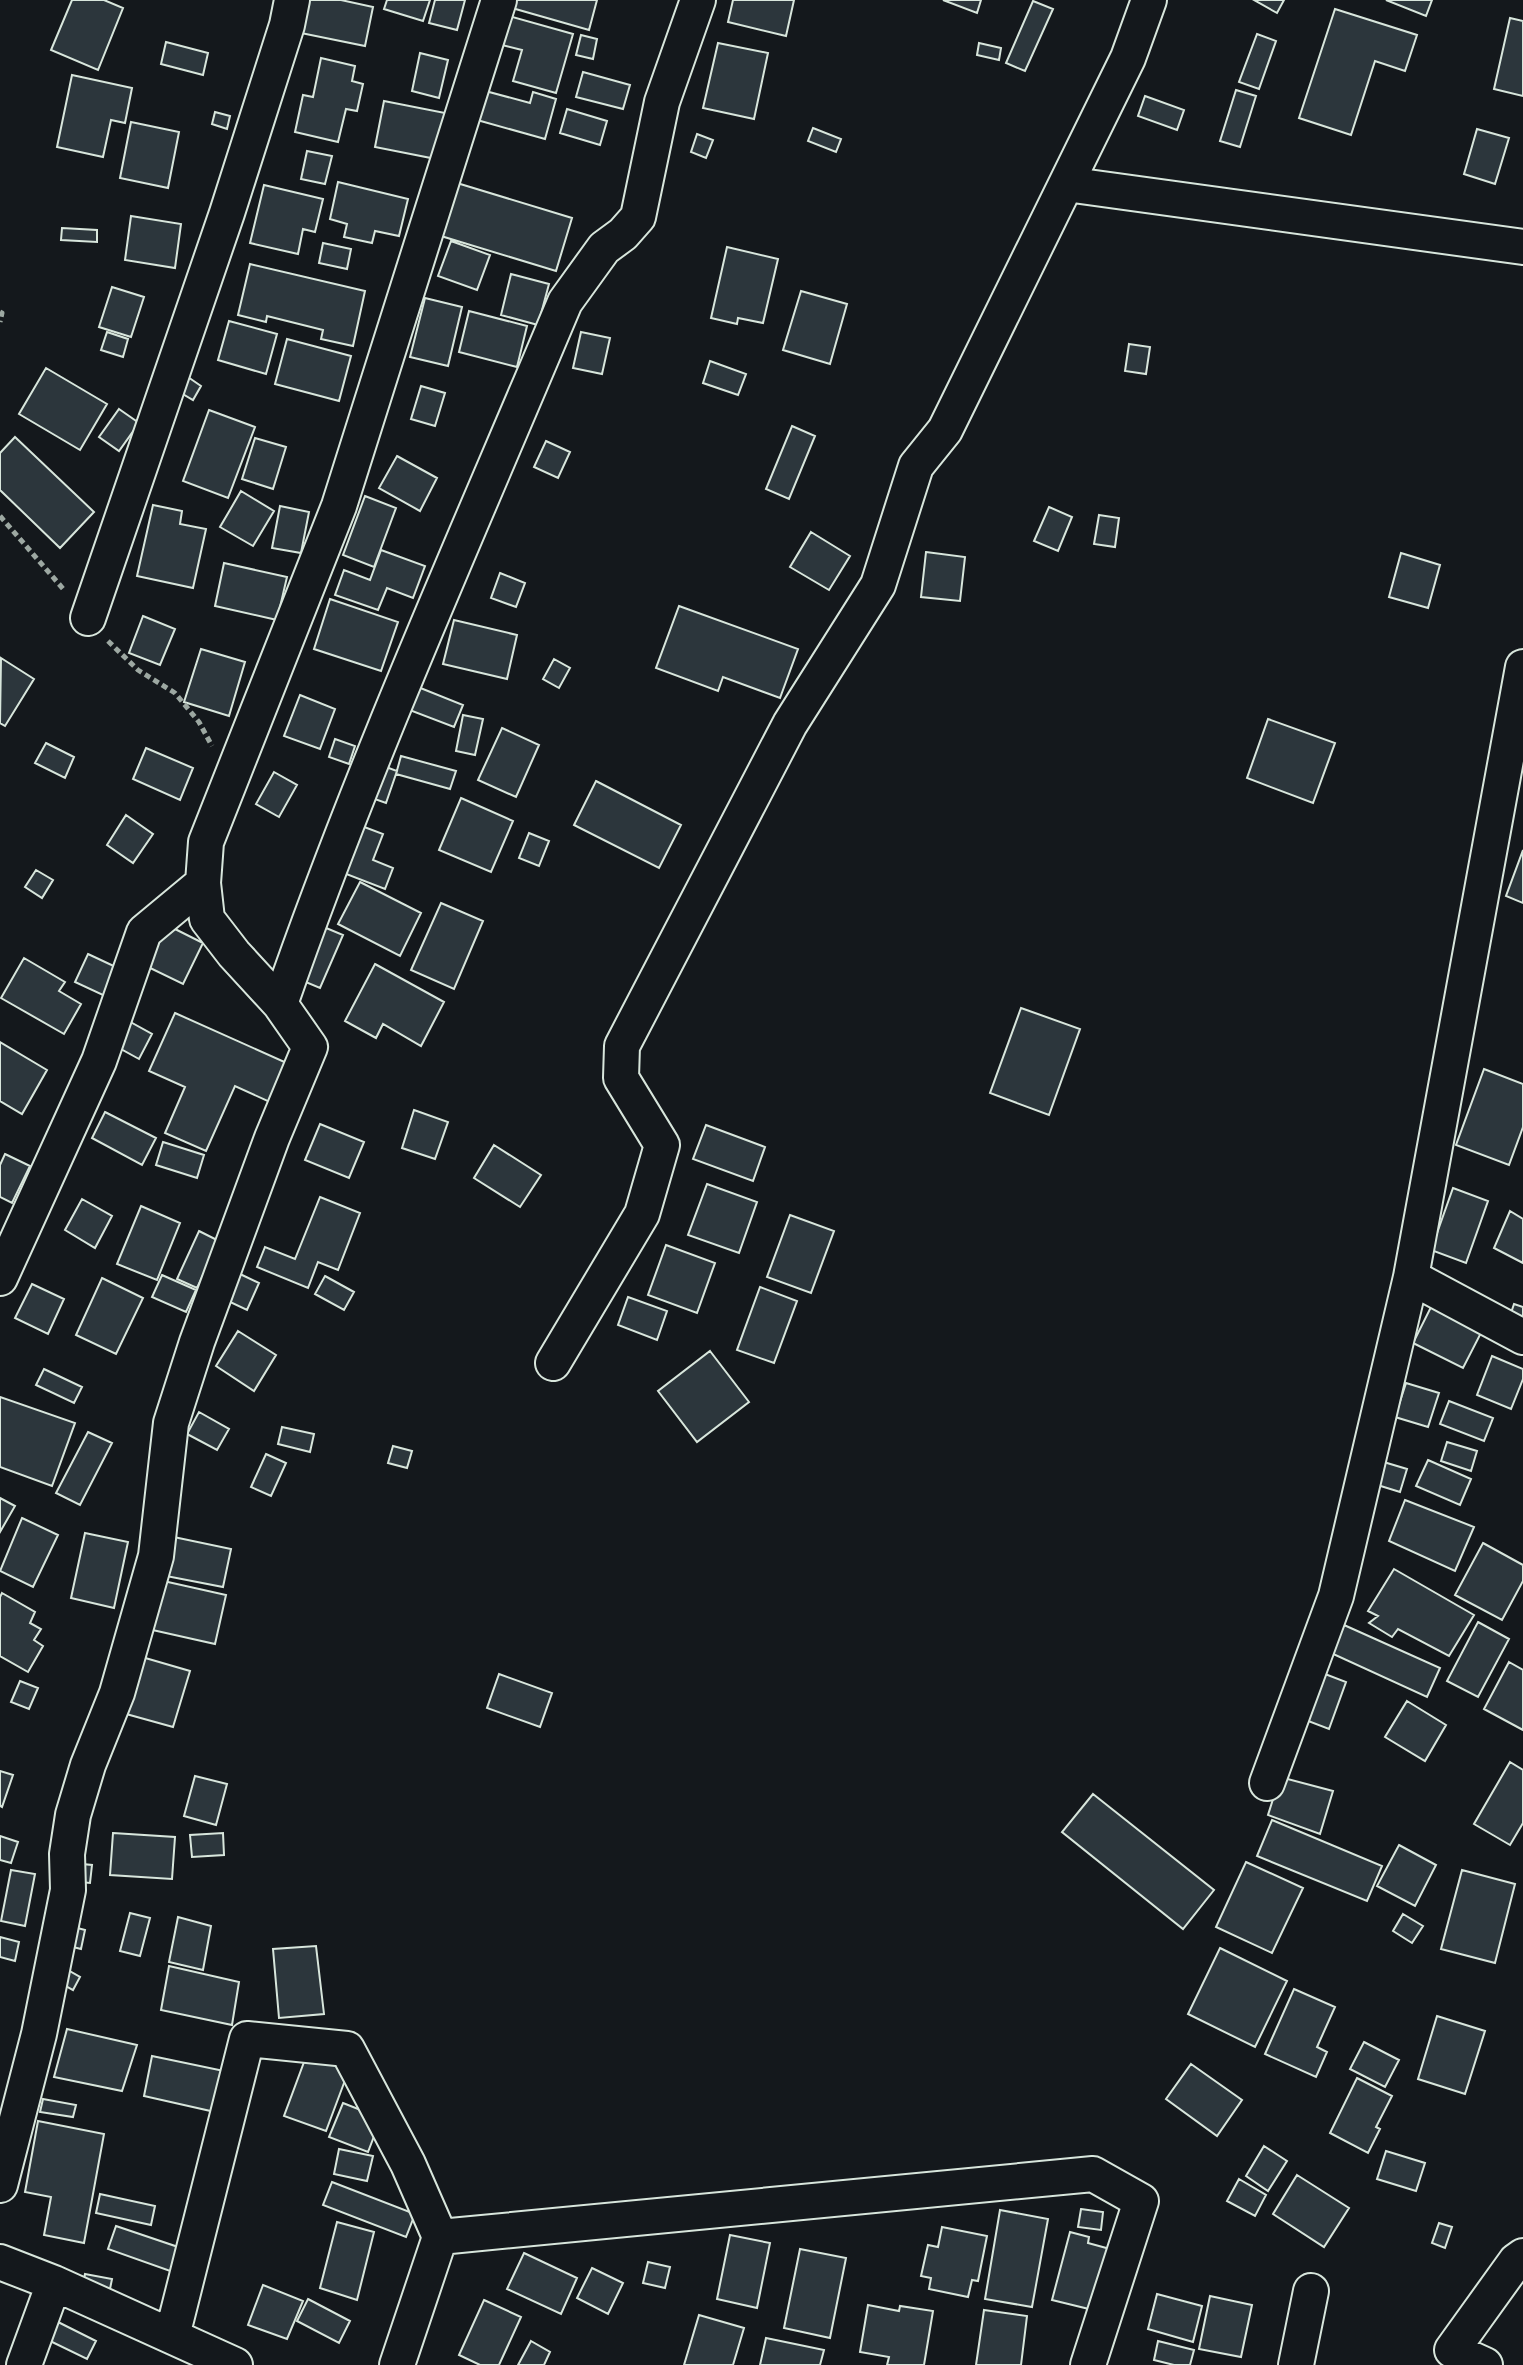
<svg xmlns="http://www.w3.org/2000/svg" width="1523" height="2365" font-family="Cabin,sans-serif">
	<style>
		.building { fill: #2c363c; stroke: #d8e6dc; stroke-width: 2 }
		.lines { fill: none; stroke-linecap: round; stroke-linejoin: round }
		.minor-casing { stroke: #d8e6dc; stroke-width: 38 }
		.path { stroke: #9da8a2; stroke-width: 5; stroke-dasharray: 6 4; stroke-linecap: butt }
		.minor { stroke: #14181c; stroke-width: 34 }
	</style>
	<rect width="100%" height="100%" fill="#14181c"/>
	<path class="building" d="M72 0H104L123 8 98 70 51 50Z
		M303 0H341L373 7 365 46 296 32Z
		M387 0H430L423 21 384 9Z
		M435 0H465L457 30 429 23Z
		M514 0H597L589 30 512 8Z
		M733 0H794L786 36 728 22Z
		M943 0H981L977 13Z
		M1254 0H1284L1277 13Z
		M1386 0H1432L1426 16Z
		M1033 1 1053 9 1025 71 1006 63Z
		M1335 9 1417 35 1405 71 1375 61 1351 135 1299 118Z
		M502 14 573 34 556 93 513 81 522 50 494 43Z
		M1510 18 1523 21V96L1494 89Z
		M1257 34 1276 41 1259 89 1239 82Z
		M581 35 597 39 593 59 576 55Z
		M166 42 208 53 203 75 161 64Z
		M718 43 768 53 754 119 703 108Z
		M979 43 1001 48 999 60 977 55Z
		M420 53 448 60 439 98 412 91Z
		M321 58 355 66 352 81 363 84 357 111 346 109 338 142 295 132 303 95 313 97Z
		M583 72 630 85 623 109 576 97Z
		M72 75 132 88 125 123 111 120 103 157 57 147Z
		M478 89 530 103 533 92 556 99 545 139 470 118Z
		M1236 90 1256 96 1240 147 1220 141Z
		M1145 96 1184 110 1177 130 1138 116Z
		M384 101 445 113 436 159 375 147Z
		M567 109 607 121 600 145 560 133Z
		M215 112 230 116 227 129 212 124Z
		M131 122 179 132 168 188 120 178Z
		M813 128 841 139 836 152 808 141Z
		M1477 129 1509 138 1495 184 1464 174Z
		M697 134 713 140 706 158 691 152Z
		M307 151 332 156 325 184 301 179Z
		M338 182 408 199 399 236 375 231 372 243 344 237 347 224 330 219Z
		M457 183 572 218 556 271 441 236Z
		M264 185 323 199 315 232 303 229 298 254 250 243Z
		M131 216 181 224 175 268 125 260Z
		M62 228 97 230V242L61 240Z
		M451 241 490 255 477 290 438 276Z
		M323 243 351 249 347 269 319 263Z
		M727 247 778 259 763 323 738 318 737 324 711 318Z
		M250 264 365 291 353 346 321 339 323 330 267 316 266 322 238 315Z
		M511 274 549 284 538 325 501 315Z
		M112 287 144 297 131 337 99 327Z
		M801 291 847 304 830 364 783 350Z
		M425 298 462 307 448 366 410 357Z
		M469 311 527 326 517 367 459 352Z
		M229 321 277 334 266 374 218 360Z
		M107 332 128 339 123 357 101 350Z
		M581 332 610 338 602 374 573 368Z
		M287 339 351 356 339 401 275 384Z
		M1129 344 1150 347 1146 374 1125 371Z
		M710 361 746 374 738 395 703 383Z
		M46 368 107 404 80 450 19 414Z
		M185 375 201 386 193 400 176 390Z
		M421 386 445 393 435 426 411 419Z
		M119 409 139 423 119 451 99 437Z
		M209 410 255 427 228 498 183 481Z
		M792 426 815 436 789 499 766 489Z
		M15 437 94 512 60 548 0 490V453Z
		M255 438 286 447 273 489 242 479Z
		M546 441 570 452 558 478 534 467Z
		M397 456 437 478 420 511 379 488Z
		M241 491 274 511 253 546 220 527Z
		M365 496 396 508 374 567 343 555Z
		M153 505 182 511 180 524 206 529 193 588 137 576Z
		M280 506 309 512 301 553 272 548Z
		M1049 507 1072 517 1058 551 1034 541Z
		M1099 515 1119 518 1115 547 1094 544Z
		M811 532 850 556 829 590 790 567Z
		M381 550 425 566 413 598 387 588 378 610 335 595 344 570 370 580Z
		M926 552 965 557 960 601 921 597Z
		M1401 553 1440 565 1428 608 1389 597Z
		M224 563 287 577 277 620 215 606Z
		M500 573 525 583 516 607 491 598Z
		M330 599 398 622 381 671 314 649Z
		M679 606 798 649 780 698 723 677 718 691 656 668Z
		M143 616 175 629 160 665 129 653Z
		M454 620 517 635 507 679 443 664Z
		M201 649 245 662 229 716 184 702Z
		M1 658 34 679 5 726 0 723Z
		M554 659 570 668 559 688 543 679Z
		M408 683 463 705 454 727 399 706Z
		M300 695 335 709 320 749 284 736Z
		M463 715 483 719 475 755 456 751Z
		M1268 719 1335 743 1313 803 1247 778Z
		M502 728 539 745 516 797 478 780Z
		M335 739 355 746 349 764 329 757Z
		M46 743 74 757 65 778 35 763Z
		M146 748 193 768 180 800 133 779Z
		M401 756 456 771 450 789 396 774Z
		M378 764 397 771 386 803 366 796Z
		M274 772 297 785 279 817 256 804Z
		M596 781 681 825 659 868 574 825Z
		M461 798 513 821 491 872 439 850Z
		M126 815 153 834 133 863 107 845Z
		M359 825 383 834 373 860 393 868 385 889 341 872Z
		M529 833 549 841 539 866 519 858Z
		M1523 850V903L1506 896Z
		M36 870 53 880 42 898 25 887Z
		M360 882 421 913 400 956 338 924Z
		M441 903 483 921 454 989 411 970Z
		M167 925 203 943 183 984 146 966Z
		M319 925 343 935 320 988 296 978Z
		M88 954 118 968 105 996 75 982Z
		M24 958 65 982 59 991 81 1004 64 1034 1 998Z
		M375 964 444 1002 421 1046 383 1024 376 1038 345 1021Z
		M1021 1008 1080 1029 1049 1115 990 1093Z
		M175 1013 289 1064 272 1103 235 1086 206 1151 165 1133 185 1087 149 1071Z
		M125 1019 152 1034 139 1059 112 1044Z
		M0 1042 47 1070 22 1114 0 1101Z
		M1484 1069 1523 1084V1127L1509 1165 1456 1145Z
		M414 1110 448 1122 435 1159 402 1148Z
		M105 1112 156 1138 142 1165 92 1138Z
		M320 1124 364 1142 349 1178 305 1160Z
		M706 1125 765 1147 753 1181 693 1159Z
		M163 1142 204 1155 197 1178 156 1165Z
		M494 1145 541 1175 520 1207 474 1178Z
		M5 1154 30 1166 12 1203 0 1197V1165Z
		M707 1184 757 1202 739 1253 688 1235Z
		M1453 1188 1488 1201 1466 1263 1431 1250Z
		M320 1197 360 1213 338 1270 318 1262 308 1288 257 1267 265 1247 295 1259Z
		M82 1199 112 1216 95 1248 65 1230Z
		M141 1206 180 1223 157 1280 117 1264Z
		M1510 1211 1523 1219V1263L1494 1248Z
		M790 1215 834 1231 811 1293 767 1277Z
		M199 1231 219 1241 197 1288 177 1279Z
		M666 1245 715 1263 697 1313 648 1295Z
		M240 1274 259 1283 247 1310 228 1301Z
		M162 1275 196 1290 186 1312 152 1297Z
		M325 1276 354 1292 344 1310 315 1294Z
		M102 1278 143 1298 116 1354 76 1335Z
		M32 1284 64 1299 48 1334 15 1318Z
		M760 1287 797 1301 774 1363 737 1350Z
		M628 1297 667 1311 657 1340 618 1325Z
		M1433 1303 1483 1329 1463 1368 1413 1343Z
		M1514 1304 1523 1307V1331L1507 1325Z
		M238 1331 276 1355 254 1391 216 1366Z
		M710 1351 749 1402 697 1442 658 1391Z
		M1492 1356 1523 1369V1379L1511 1409 1477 1395Z
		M44 1369 82 1387 74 1403 36 1385Z
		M1406 1383 1439 1393 1428 1427 1395 1417Z
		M0 1397 75 1423 52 1486 0 1467Z
		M1449 1401 1493 1418 1484 1441 1440 1424Z
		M199 1412 229 1429 217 1450 187 1434Z
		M282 1427 314 1434 310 1452 278 1444Z
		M88 1432 112 1443 80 1505 56 1493Z
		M1447 1442 1477 1451 1471 1471 1441 1461Z
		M393 1446 412 1451 407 1468 388 1463Z
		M266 1454 286 1463 271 1496 251 1487Z
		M1377 1460 1407 1469 1400 1492 1371 1483Z
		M1428 1460 1471 1479 1460 1505 1416 1486Z
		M0 1498 15 1506 0 1532Z
		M1405 1500 1474 1527 1455 1571 1389 1541Z
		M22 1518 58 1535 33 1587 0 1571Z
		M85 1533 128 1542 114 1608 71 1598Z
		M169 1536 231 1549 223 1587 161 1575Z
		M1483 1543 1523 1565V1581L1502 1620 1455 1595Z
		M1394 1569 1474 1615 1449 1656 1398 1629 1392 1637 1369 1623 1378 1616 1368 1611Z
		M159 1580 226 1595 215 1644 148 1629Z
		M2 1593 35 1612 30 1623 41 1629 34 1640 43 1646 28 1672 0 1656V1597Z
		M1478 1622 1509 1639 1478 1697 1447 1681Z
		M1344 1625 1440 1668 1427 1697 1331 1653Z
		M135 1655 190 1671 173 1727 119 1712Z
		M1509 1662 1523 1670V1730L1484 1709Z
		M1312 1669 1346 1682 1329 1729 1295 1716Z
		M499 1674 552 1693 540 1727 487 1708Z
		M20 1681 38 1688 29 1709 11 1702Z
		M1407 1701 1446 1725 1425 1761 1385 1737Z
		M1510 1762 1523 1770V1823L1510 1845 1474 1824Z
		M0 1771 13 1775 2 1807 0 1806Z
		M195 1776 227 1784 216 1825 184 1816Z
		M1280 1777 1333 1791 1320 1834 1268 1815Z
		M1093 1794 1214 1890 1183 1929 1062 1832Z
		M1272 1820 1382 1866 1367 1901 1257 1856Z
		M113 1833 175 1837 172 1879 110 1875Z
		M223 1833 224 1855 192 1857 190 1835Z
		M0 1836 18 1842 11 1863 0 1860Z
		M1399 1845 1436 1865 1415 1906 1377 1886Z
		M1246 1862 1303 1888 1272 1953 1216 1927Z
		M72 1863 92 1865 90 1883 70 1881Z
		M11 1870 35 1874 25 1926 1 1921Z
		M1462 1870 1515 1884 1495 1963 1441 1949Z
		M130 1913 150 1918 140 1956 120 1951Z
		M1403 1914 1423 1926 1412 1943 1393 1931Z
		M178 1917 211 1926 203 1970 169 1962Z
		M70 1926 85 1930 81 1949 65 1945Z
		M0 1937 19 1942 15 1961 0 1957Z
		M316 1946 324 2014 279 2018 273 1949Z
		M1220 1948 1287 1981 1255 2047 1188 2014Z
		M59 1965 80 1977 73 1990 52 1978Z
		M169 1966 239 1982 232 2025 161 2010Z
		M1294 1989 1335 2007 1317 2047 1327 2052 1316 2077 1265 2054Z
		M1437 2016 1485 2031 1465 2094 1418 2079Z
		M67 2029 137 2045 122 2091 54 2077Z
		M1364 2042 1399 2060 1385 2087 1350 2069Z
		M310 2046 353 2059 326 2131 284 2116Z
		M152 2056 224 2071 215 2112 144 2096Z
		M1191 2064 1242 2100 1217 2136 1166 2099Z
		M1357 2078 1392 2096 1376 2127 1380 2129 1368 2153 1330 2133Z
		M43 2099 76 2105 73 2117 40 2112Z
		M343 2103 381 2118 368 2152 329 2137Z
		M38 2121 104 2134 84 2243 44 2235 51 2197 25 2192Z
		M1264 2146 1287 2161 1268 2191 1246 2176Z
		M339 2149 373 2156 367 2181 334 2174Z
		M1386 2151 1425 2163 1416 2191 1377 2179Z
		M1297 2175 1349 2208 1324 2247 1273 2214Z
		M1239 2179 1266 2195 1255 2216 1227 2201Z
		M332 2182 415 2214 406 2237 323 2205Z
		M100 2194 155 2206 151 2225 96 2213Z
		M1081 2209 1103 2212 1101 2230 1078 2227Z
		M1000 2210 1048 2219 1032 2307 985 2299Z
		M337 2222 374 2232 357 2300 320 2288Z
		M1439 2223 1452 2227 1445 2248 1432 2243Z
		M116 2226 181 2248 173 2272 108 2249Z
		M942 2227 987 2236 978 2281 972 2280 968 2297 929 2289 931 2278 921 2276 928 2245 938 2247Z
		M1070 2232 1089 2237 1088 2243 1110 2249 1093 2310 1052 2300Z
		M730 2235 770 2243 757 2308 717 2299Z
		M800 2249 846 2258 830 2338 784 2328Z
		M524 2253 577 2278 561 2314 507 2289Z
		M648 2262 670 2267 665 2288 643 2283Z
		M592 2268 623 2283 608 2314 577 2298Z
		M85 2274 112 2279 109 2294 82 2289Z
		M263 2285 303 2301 287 2339 248 2325Z
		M1157 2294 1202 2306 1193 2342 1148 2329Z
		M1210 2296 1252 2305 1241 2357 1199 2349Z
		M308 2299 350 2321 339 2343 297 2321Z
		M484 2300 521 2317 499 2365H480L459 2355Z
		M868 2305 899 2311 900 2306 933 2311 924 2365H887L889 2357 860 2352Z
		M984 2310 1027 2316 1021 2365H976Z
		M699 2315 744 2328 733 2365H684Z
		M58 2322 96 2341 87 2359 48 2340Z
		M766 2338 824 2350 820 2365H760Z
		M531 2341 550 2352 544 2365H518Z
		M1158 2341 1194 2350 1190 2365H1174L1154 2360Z"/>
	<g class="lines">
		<g class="minor-casing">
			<path id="minor" d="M1066 184 1523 247
				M88 618 227 213 287 25 292 0
				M280 1004C363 765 467 535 565 302L604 248 623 234 638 217 662 102 698 0
				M1411 1277 1523 1337
				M0 1278 99 1061 144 932 203 883
				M553 1363 642 1214 662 1145 621 1078 622 1046 790 724 878 585 916 466 945 430 1128 58 1149 0
				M1267 1783 1336 1596 1411 1277 1523 667
				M0 2185 39 2034 68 1890 67 1854 73 1815 88 1765 117 1693 156 1556 171 1423 197 1342 272 1138 310 1047 280 1004 234 954 207 919 203 883 206 842 339 506 499 0
				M440 2237 1093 2174 1141 2201 1088 2365
				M0 2262 54 2283 235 2365
				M172 2336 247 2039 347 2049 408 2164 440 2237 397 2365
				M24 2365 54 2283
				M1296 2365 1311 2291
				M1485 2365 1452 2350 1516 2261 1523 2256"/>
		</g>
		<path class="path" d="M0 312 2 313 0 322
			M0 516 65 591
			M108 641 138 670 175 693 199 722 212 746"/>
		<use href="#minor" class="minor"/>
	</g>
</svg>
